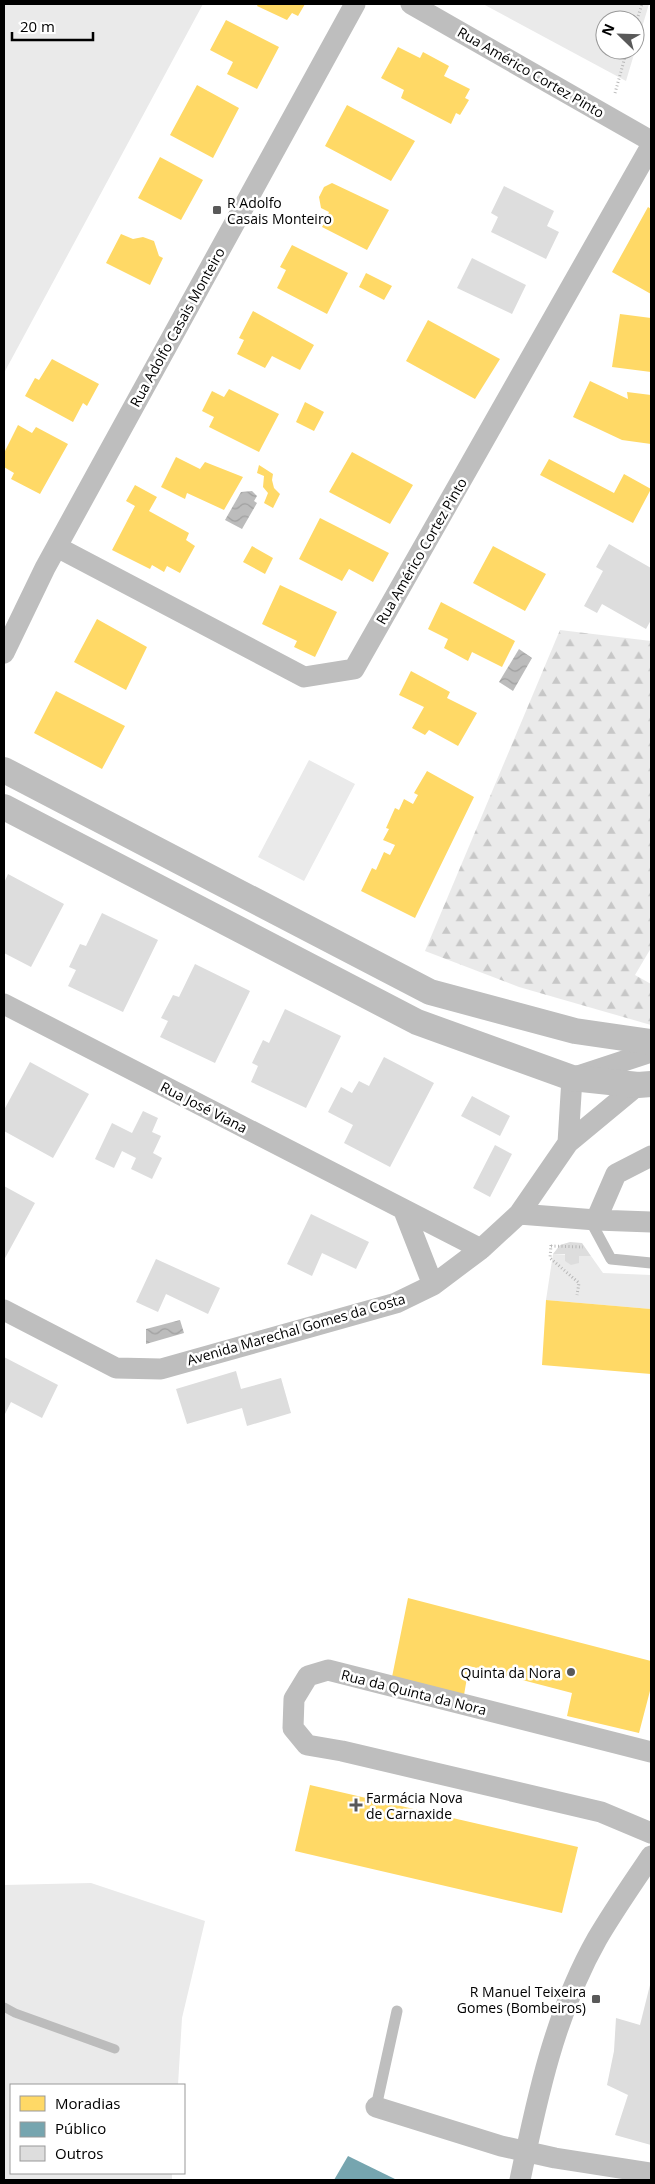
<svg xmlns="http://www.w3.org/2000/svg" width="655" height="2184" font-family="'Open Sans',sans-serif">
	<style>
		.green { fill: #eaeaea; fill-rule: evenodd }
		.forest { fill: url(#forest-firs) }
		.water { fill: url(#water-waves) }
		.homes { fill: #ffd966 }
		.public { fill: #76a5af }
		.lines { fill: none; stroke-linecap: round; stroke-linejoin: round }
		.stream { stroke: #bcbcbc; stroke-width: 9 }
		.building { fill: #ddd }
		.path { stroke: #b8b8b8; stroke-width: 3; stroke-dasharray: 1 2.5; stroke-linecap: butt }
		.service { stroke: #bebebe; stroke-width: 11 }
		.minor { stroke: #bebebe; stroke-width: 21 }
		.tertiary { stroke: #bebebe; stroke-width: 26 }
		.poi-dot { fill: #595959; stroke: #fff; stroke-width: 2 }
		.labels { text-anchor: middle; dominant-baseline: central; stroke-width: 5; stroke-linejoin: round; paint-order: stroke }
		.street-label { font-size: 14px; fill: #000; stroke: #fff }
		.poi-label { font-size: 14px; fill: #000; stroke: #fff; text-anchor: start }
	</style>
	<defs>
		<pattern id="forest-firs" width="22" height="20" patternUnits="userSpaceOnUse" patternTransform="scale(1.25)"><rect width="22" height="20" fill="#eaeaea"/><path d="M5 1l3.5 6h-7zM16 11l3.5 6h-7z" fill="#c7c7c7"/></pattern>
		<pattern id="water-waves" width="16" height="10" patternUnits="userSpaceOnUse" patternTransform="scale(1.25)"><rect width="16" height="10" fill="#bcbcbc"/><path d="M0 5q4-4 8 0t8 0" fill="none" stroke="#a0a0a0"/></pattern>
	</defs>
	<rect width="100%" height="100%" fill="#fff"/>
	<path class="green" d="M4 4H203L4 373Z
		M483 4H649L626 81ZM605 20H635V50H605Z
		M309 760 355 784 304 881 258 857Z
		M553 1254 591 1256 603 1273 651 1275V1309L546 1300Z
		M91 1883 205 1921 182 2018 178 2085H11V2173H172V2180H4V1885Z"/>
	<path class="forest" d="M560 630 651 641V948L635 975 651 984V1025L519 987 425 951Z"/>
	<path class="water" d="M252 491 257 496 254 501 257 503 242 529 225 520 241 492Z
		M519 649 532 658 513 691 499 682Z
		M180 1320 184 1333 146 1344V1329Z"/>
	<path class="homes" d="M258 4H305L298 16 292 13 287 20 257 6Z
		M226 20 279 47 257 89 227 74 233 62 210 50Z
		M398 47 420 58 423 52 449 66 444 76 470 89 465 98 469 100 460 115 456 113 451 124 401 98 404 90 381 78Z
		M197 85 239 108 213 158 170 135Z
		M347 105 415 141 391 181 325 146Z
		M160 157 203 180 181 220 138 198Z
		M332 183 389 210 367 250 322 227 329 212 321 208 319 197 324 187Z
		M648 207 651 209V294L612 272Z
		M121 234 133 239 143 237 154 241 159 256 163 258 150 285 106 263Z
		M292 245 348 273 327 314 277 288 286 270 280 267Z
		M366 273 392 286 384 300 359 287Z
		M253 311 314 345 300 370 272 356 265 368 237 354 244 340 239 338Z
		M620 314 651 318V372L612 367Z
		M428 320 500 359 475 399 406 361Z
		M52 359 99 384 87 406 83 403 73 422 25 396 35 378 39 380Z
		M590 381 628 399 627 392 651 395V444L622 440 573 417Z
		M229 389 279 414 259 452 209 427 214 417 202 411 212 391 224 397Z
		M305 402 324 412 314 431 296 422Z
		M18 425 32 433 36 427 68 444 40 494 11 479 14 473 4 467V453Z
		M352 452 413 485 390 524 329 492Z
		M176 457 200 469 205 462 243 477 224 510 187 493 185 499 161 487Z
		M549 459 614 493 624 474 651 489 633 523 540 475Z
		M259 465 273 474 272 480 274 488 280 494 273 508 264 503 268 493 263 487 264 476 257 473Z
		M135 485 157 497 149 511 189 533 186 540 195 546 180 573 167 566 164 572 152 565 150 569 112 550 135 506 126 501Z
		M320 518 389 553 373 582 349 569 342 581 299 559Z
		M252 546 273 558 265 574 243 562Z
		M493 546 546 574 525 611 473 583Z
		M280 585 337 612 315 657 294 647 297 641 262 624Z
		M441 602 515 641 502 667 472 652 468 661 444 648 448 639 428 629Z
		M97 619 147 647 126 690 74 662Z
		M411 671 450 692 447 698 477 713 458 746 429 730 425 735 412 728 424 707 399 695Z
		M56 691 125 726 102 769 34 733Z
		M427 771 474 797 415 918 361 891 372 868 376 870 384 852 390 855 395 845 383 840 389 829 386 828 395 808 399 810 404 799 413 804 418 795 414 793Z
		M546 1300 651 1309V1374L542 1365Z
		M408 1598 651 1661V1687L639 1733 567 1716 572 1693 469 1666 464 1695 392 1677Z
		M310 1785 578 1847 562 1913 295 1851Z"/>
	<path class="public" d="M348 2156 397 2180H334Z"/>
	<g class="lines">
		<path class="stream" d="M4 2007 15 2013 115 2049"/>
	</g>
	<path class="building" d="M504 186 554 211 547 226 559 232 546 259 491 232 498 217 491 213Z
		M472 258 526 285 512 314 457 288Z
		M609 544 651 568V620L646 629 602 604 597 613 584 606 603 571 596 567Z
		M8 874 64 904 31 967 4 953V883Z
		M102 913 158 940 123 1012 68 986 76 970 69 967 80 944 86 946Z
		M195 964 250 991 215 1063 160 1037 168 1021 161 1018 173 995 179 997Z
		M285 1009 341 1036 306 1108 251 1082 258 1066 252 1063 263 1040 269 1043Z
		M384 1057 434 1083 390 1167 344 1143 353 1125 328 1112 341 1087 352 1093 359 1081 369 1086Z
		M30 1062 89 1094 53 1158 4 1131V1110Z
		M472 1096 510 1116 500 1136 461 1116Z
		M143 1111 158 1118 152 1132 161 1136 153 1153 162 1158 152 1179 131 1169 136 1158 122 1151 114 1168 95 1159 112 1123 132 1133Z
		M495 1145 512 1154 490 1197 473 1188Z
		M4 1186 35 1203 4 1260Z
		M311 1214 369 1242 356 1269 322 1253 312 1276 287 1264Z
		M570 1242 582 1243 591 1256H579V1263L571 1265 565 1261V1254H553L560 1245Z
		M156 1259 220 1288 208 1314 166 1294 158 1312 136 1302Z
		M4 1357 58 1385 42 1418 11 1402 4 1416Z
		M236 1371 241 1389 281 1378 291 1413 247 1426 242 1408 187 1424 176 1389Z
		M651 1981V2145L615 2135 628 2095 607 2085 614 2051 616 2018 640 2025Z"/>
	<g class="lines">
		<path class="path" d="M635 26 642 4
			M615 93 627 50
			M551 1245 550 1258 579 1283 577 1295
			M551 1246 583 1247"/>
		<path class="service" d="M590 1220 611 1259 651 1263
			M376 2107 397 2011"/>
		<path class="minor" d="M411 4 651 141
			M57 547 304 677 354 669 651 146
			M4 653 45 568 355 4
			M4 1004 481 1249
			M568 1143 572 1078 651 1052
			M404 1211 433 1285
			M519 1214 596 1220 651 1222
			M596 1220 616 1174 651 1156
			M4 1310 116 1368 161 1369 396 1303 433 1285 481 1249 519 1214 568 1143 638 1085
			M651 1752 328 1670 308 1676 294 1699 293 1728 307 1745 342 1751 601 1812 651 1833
			M376 2107 501 2146 555 2158 651 2173
			M520 2180C537 2098 555 2013 597 1939 614 1910 633 1883 651 1856"/>
		<path class="tertiary" d="M4 770 430 992 575 1031 651 1042
			M4 807 417 1022 572 1078 638 1085 651 1084"/>
	</g>
	<g class="poi-dot">
		<rect x="212" y="205" width="10" height="10" rx="2.5"/>
		<circle cx="571" cy="1672" r="5"/>
		<path d="M353.5 1797.5h5v5h5v5h-5v5h-5v-5h-5v-5h5z"/>
		<rect x="591" y="1994" width="10" height="10" rx="2.5"/>
	</g>
	<g class="labels">
		<g class="street-label">
			<text transform="translate(531 72) rotate(30)">Rua Américo Cortez Pinto</text>
			<text transform="translate(177 327) rotate(-61)">Rua Adolfo Casais Monteiro</text>
			<text transform="translate(421 551) rotate(-60)">Rua Américo Cortez Pinto</text>
			<text transform="translate(204 1107) rotate(27)">Rua José Viana</text>
			<text transform="translate(296 1329) rotate(-16)">Avenida Marechal Gomes da Costa</text>
			<text transform="translate(414 1692) rotate(14)">Rua da Quinta da Nora</text>
		</g>
		<g class="poi-label">
			<text x="227" y="202">R Adolfo<tspan x="227" dy="16">Casais Monteiro</tspan></text>
			<text x="561" y="1672" text-anchor="end">Quinta da Nora</text>
			<text x="366" y="1797">Farmácia Nova<tspan x="366" dy="16">de Carnaxide</tspan></text>
			<text x="586" y="1991" text-anchor="end">R Manuel Teixeira<tspan x="586" dy="16">Gomes (Bombeiros)</tspan></text>
		</g>
	</g>
	<rect width="655" height="2184" fill="none" stroke="#000000" stroke-width="10"/>
	<rect x="10" y="2084" width="175" height="90" fill="#ffffff" stroke="#999999"/>
	<rect x="20" y="2096" width="25" height="15" fill="#ffd966" stroke="#999999"/>
	<text x="55" y="2109" font-size="15" fill="#000000">Moradias</text>
	<rect x="20" y="2122" width="25" height="15" fill="#76a5af" stroke="#999999"/>
	<text x="55" y="2134" font-size="15" fill="#000000">Público</text>
	<rect x="20" y="2146" width="25" height="15" fill="#dddddd" stroke="#999999"/>
	<text x="55" y="2159" font-size="15" fill="#000000">Outros</text>
	<g transform="translate(620 35) rotate(293)"><circle r="24" fill="#ffffff" stroke="#999999"/>
	<path d="M0-4L9 19L0 12L-9 19Z" fill="#595959"/>
	<text y="-8" font-size="14" font-weight="bold" text-anchor="middle" fill="#000000">N</text>
	</g>
	<path d="M12 32v8h81v-8" fill="none" stroke="#000000" stroke-width="2.5"/>
	<text x="20" y="32" font-size="15" fill="#000000" stroke="#ffffff" stroke-width="4" paint-order="stroke">20 m</text>
</svg>
